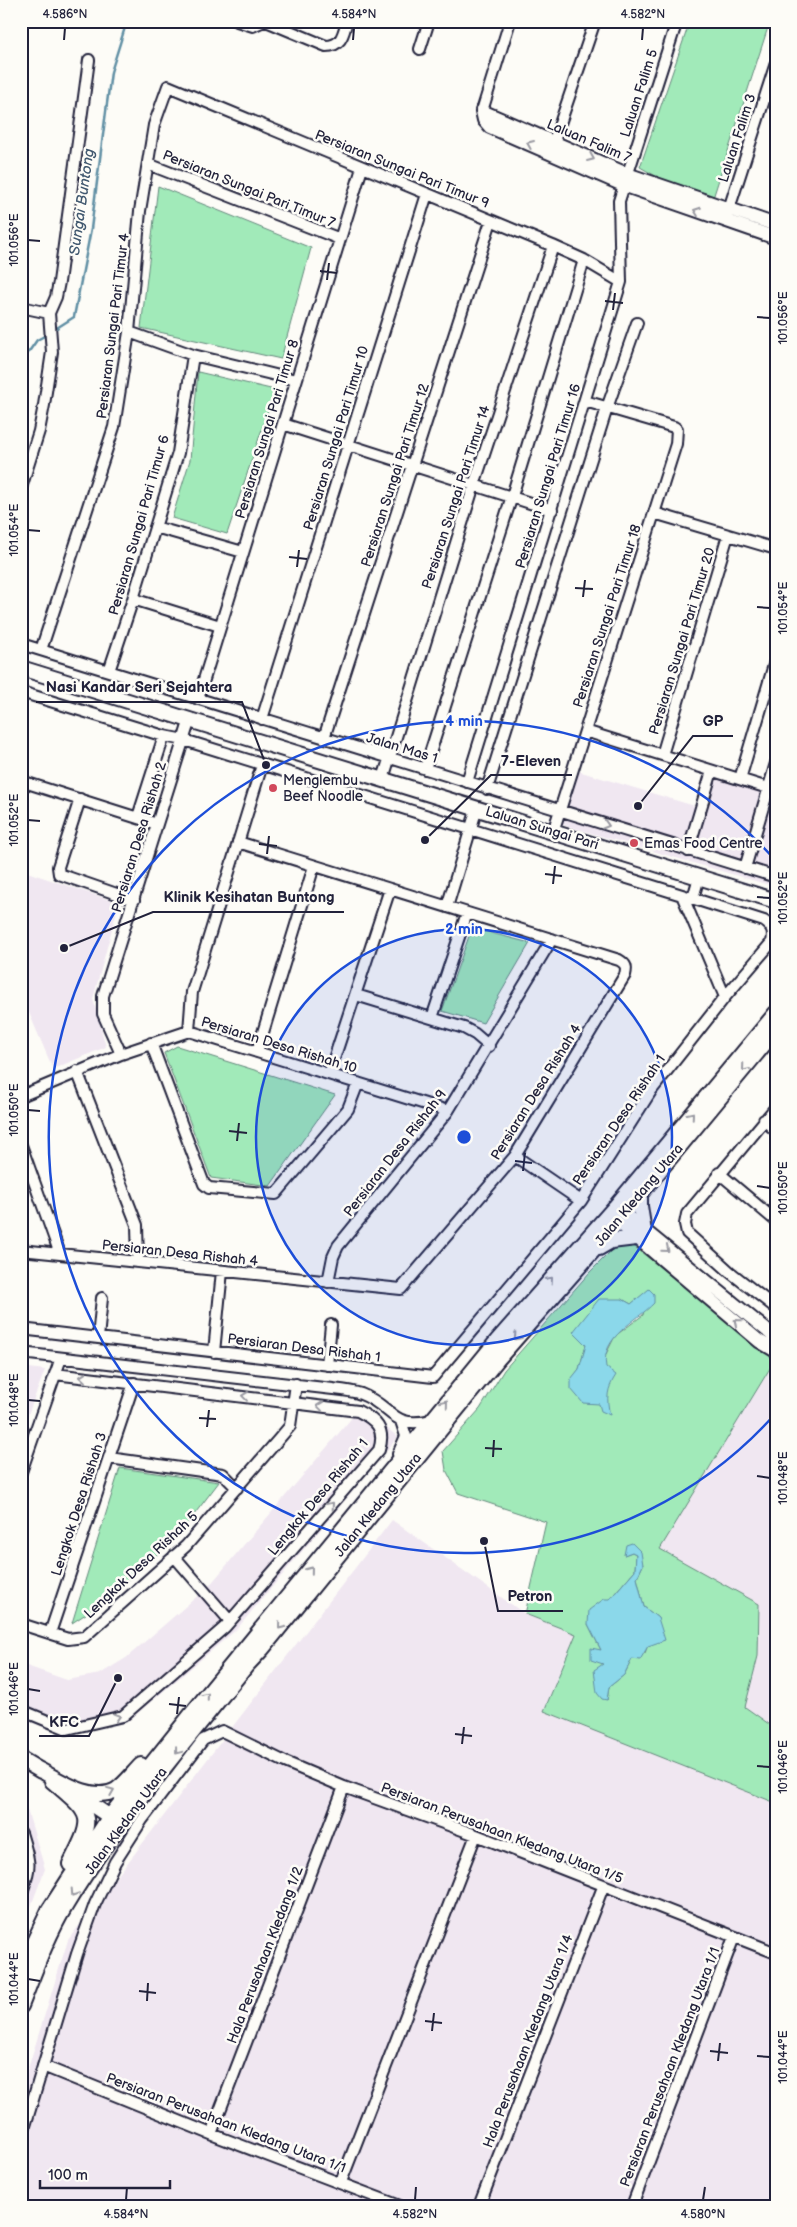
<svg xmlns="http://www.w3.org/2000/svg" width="797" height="2227" font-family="'Balsamiq Sans',sans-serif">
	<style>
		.built { fill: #f0e7f1 }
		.green { fill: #a1eab9; stroke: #62867a; fill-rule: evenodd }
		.water { fill: #8bd8ea; stroke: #618fa4 }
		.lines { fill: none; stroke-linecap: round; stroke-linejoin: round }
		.stream { stroke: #618fa4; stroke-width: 2.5 }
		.minor-casing { stroke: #22223b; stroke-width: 14 }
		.tertiary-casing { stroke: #22223b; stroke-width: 16 }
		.secondary-casing { stroke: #22223b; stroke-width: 18 }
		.minor { stroke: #fdfcf7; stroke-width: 10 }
		.tertiary { stroke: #fdfcf7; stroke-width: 12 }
		.secondary { stroke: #fdfcf7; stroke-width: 14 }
		.oneway { stroke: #9a9aa2 }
		.ticks { fill: none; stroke: #22223b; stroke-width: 2 }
		.ring { fill: none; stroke: #1d4ed8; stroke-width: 2.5 }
		.poi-dot { fill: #d1495b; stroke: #fdfcf7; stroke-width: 2 }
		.labels { text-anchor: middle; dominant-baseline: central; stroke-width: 5; stroke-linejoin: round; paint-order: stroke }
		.street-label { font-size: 14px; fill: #22223b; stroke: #fdfcf7 }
		.poi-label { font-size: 14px; fill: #22223b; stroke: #fdfcf7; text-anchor: start }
		.water-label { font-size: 15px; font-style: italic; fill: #425970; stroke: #fdfcf7 }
		.centre { fill: #1d4ed8; stroke: #fdfcf7; stroke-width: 2.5 }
		.ring-label { font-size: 15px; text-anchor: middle; font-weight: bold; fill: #1d4ed8; stroke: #fdfcf7; stroke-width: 5; stroke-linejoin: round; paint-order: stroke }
		.leader { fill: none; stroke: #22223b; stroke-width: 2 }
		.callout-dot { fill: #22223b; stroke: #fdfcf7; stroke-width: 2 }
		.callout-label { font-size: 15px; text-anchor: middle; font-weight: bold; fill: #22223b; stroke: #fdfcf7; stroke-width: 5; stroke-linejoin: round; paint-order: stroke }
		.neatline { fill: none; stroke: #22223b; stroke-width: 2 }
		.ticks-label { font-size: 12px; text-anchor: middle; fill: #22223b }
	</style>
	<rect width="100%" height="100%" fill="#fdfcf7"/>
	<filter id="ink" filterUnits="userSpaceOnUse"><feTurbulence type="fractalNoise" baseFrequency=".02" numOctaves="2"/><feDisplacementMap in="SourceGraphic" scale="10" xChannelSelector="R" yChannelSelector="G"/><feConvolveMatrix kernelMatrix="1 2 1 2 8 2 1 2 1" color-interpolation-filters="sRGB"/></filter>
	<g filter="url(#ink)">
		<path class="built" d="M776 751V887L549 821 568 768 698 807 711 770 765 786Z
			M21 870 119 903 93 999 106 1047 53 1069 21 994Z
			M775 1360H776V1729L744 1707 758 1656 660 1549Z
			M21 1367 45 1370 21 1433Z
			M361 1407 398 1437 236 1630 127 1722 63 1733 21 1719V1664L67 1680 100 1674 126 1658 209 1586Z
			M392 1520 525 1614 576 1634 544 1711 776 1803V2206H21V2091L68 1940Z
			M21 1790 45 1869 21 1932Z"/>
		<path class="green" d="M690 21H770L713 198 661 179 640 167Z
			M158 186 311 248 281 359 141 328Z
			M198 372 275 390 227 534 172 518 190 460Z
			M472 928 530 943 483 1023 442 1011Z
			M177 1046 335 1095 270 1186 211 1178 164 1053Z
			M624 1244 635 1247 775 1360 660 1549 759 1604 758 1656 745 1707 776 1729V1803L544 1711 576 1634 525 1614 546 1522 458 1493 446 1470 443 1451 480 1409 504 1370 590 1272 615 1247ZM649 1290 643 1315 615 1336 604 1358 607 1403 572 1379 579 1369 586 1345 622 1299 631 1304ZM632 1543 643 1565 637 1578 644 1607 658 1618 645 1653 632 1659 624 1675 609 1687 607 1700 601 1650 588 1624 635 1570 636 1554 632 1552 624 1555Z
			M120 1468 219 1482 177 1537 98 1606 72 1623Z"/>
		<path class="water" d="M649 1289 654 1294V1303C637 1321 600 1337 606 1367L616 1375C607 1389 606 1398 610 1415L601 1411 599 1404 583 1403 571 1389V1379L579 1369 586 1345 573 1332 599 1299H622L631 1304Z
			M632 1543 641 1552 643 1565 637 1578 644 1607 658 1618 665 1640 648 1646 640 1660 632 1659 624 1675 609 1687 607 1700 602 1699 597 1693 594 1670 603 1664 591 1660V1648L601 1650 588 1624 589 1610 604 1599H610L635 1570 636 1554 632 1552 624 1555 626 1545Z"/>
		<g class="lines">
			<path class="stream" d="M52 331 74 317 91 229 111 72 127 21
				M21 363 37 340 48 334"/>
			<g class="minor-casing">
				<path id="minor" d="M237 21 253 26 264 21
					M266 21 326 46C342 46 343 34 347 21
					M420 49 429 21
					M482 111 510 21
					M552 147 595 21
					M148 164 340 239
					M727 215 776 63
					M21 307 49 313
					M49 313 56 297 59 282 89 60
					M129 332 193 355 296 380
					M283 424 552 510
					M21 488 39 431 44 405 52 352 49 313
					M654 513 776 549
					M155 527 243 552
					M133 599 220 626
					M21 644 776 877
					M41 650 114 427 129 332 140 211 154 125 168 86 553 246 584 260 621 282
					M109 671 133 599 178 453 193 355
					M21 692 164 736 184 740 682 895 725 997 651 1091 581 1201 433 1377 21 1329
					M198 699 362 168
					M262 719 427 194
					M585 731 768 788
					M324 738 491 221
					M662 755 728 535
					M425 769 512 496 584 260
					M383 779 474 485 553 246
					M740 779 776 658
					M21 781 157 824
					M467 782 621 282 619 201 677 21
					M487 789 607 408 637 323
					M80 799 58 867 59 874 134 900
					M138 817 164 736
					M553 832 676 444 677 429 674 427 585 401
					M688 851 712 771
					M745 868 776 763
					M682 895 764 921C773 927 774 932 772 942L725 997
					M693 898 699 877
					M447 907 477 808
					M356 995 464 1028 475 1034 489 1046
					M432 1018 467 913
					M189 1031 192 992 262 765
					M151 1043 204 1184 209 1188 276 1194 348 1109 358 1083
					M257 1052 314 866
					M121 1054 103 1014V996L190 719
					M77 1071 137 1225 138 1262
					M329 1074 390 889
					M21 1096 121 1054 189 1031 448 1111
					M776 1107 687 1214 685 1224 687 1233 730 1272 776 1308
					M764 1120 776 1131
					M21 1145 60 1254
					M515 1156 581 1201
					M719 1173 776 1221
					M21 1250 401 1289 515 1156 625 975C627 967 626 964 619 960L238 842
					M328 1282 333 1257 338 1246 448 1111 552 939
					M98 1338 102 1298
					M214 1352 222 1271
					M21 1353 333 1389C342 1390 352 1391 361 1394 393 1406 391 1430 431 1420
					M327 1365 331 1325
					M398 1454 406 1436 401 1421
					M109 1458 223 1474 237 1488
					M21 1472 61 1358
					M174 1556 230 1621
					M21 1624 68 1639 84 1637 186 1546 278 1440 290 1426 296 1384
					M50 1633 134 1383
					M21 1710 67 1729 123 1716 225 1627 379 1450C386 1429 376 1420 358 1411L55 1374
					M21 1833C30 1862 32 1866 21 1895
					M43 2066 211 2134 400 2206
					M211 2134 344 1787
					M21 2139 77 1954 95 1904 115 1862 142 1820 203 1740 222 1731 285 1762 344 1787 476 1835 776 1953
					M341 2182 476 1835
					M479 2206 603 1887
					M632 2206 734 1937"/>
			</g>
			<g class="tertiary-casing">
				<path id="tertiary" d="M482 111 484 120 490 127 623 185 776 238
					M482 111 627 174 776 225
					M617 1208 776 1338
					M610 1215 759 1341 776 1351"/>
			</g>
			<g class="secondary-casing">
				<path id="secondary" d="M21 668 776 901
					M640 1193V1206L644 1232
					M599 1248 611 1241 636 1238
					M21 1759 41 1771
					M34 1767C57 1778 91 1804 116 1790 125 1784 133 1773 141 1765
					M52 1781C93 1816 95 1815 70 1864
					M76 1794 116 1821
					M21 1969 49 1910 110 1816 193 1712 497 1341 615 1207 776 1013
					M21 2006C34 1973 47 1936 66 1905 118 1819 185 1743 247 1665L262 1649 497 1360 592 1252 776 1030"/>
			</g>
			<use href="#minor" class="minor"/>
			<use href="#tertiary" class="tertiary"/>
			<use href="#secondary" class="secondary"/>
		</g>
		<defs><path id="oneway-chevron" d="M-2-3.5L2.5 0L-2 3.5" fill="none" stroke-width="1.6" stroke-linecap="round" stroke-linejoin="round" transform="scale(1.25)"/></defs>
		<g class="oneway">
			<use href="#oneway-chevron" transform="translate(530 144) rotate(-157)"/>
			<use href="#oneway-chevron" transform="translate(591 158) rotate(23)"/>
			<use href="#oneway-chevron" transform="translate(697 211) rotate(-160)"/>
			<use href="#oneway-chevron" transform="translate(606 825) rotate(17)"/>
			<use href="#oneway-chevron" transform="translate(745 1068) rotate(130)"/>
			<use href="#oneway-chevron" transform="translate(691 1115) rotate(-50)"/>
			<use href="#oneway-chevron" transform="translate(666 1249) rotate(40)"/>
			<use href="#oneway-chevron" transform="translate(550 1280) rotate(-49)"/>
			<use href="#oneway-chevron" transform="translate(737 1322) rotate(-140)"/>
			<use href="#oneway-chevron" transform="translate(517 1337) rotate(131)"/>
			<use href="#oneway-chevron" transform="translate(83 1377) rotate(-174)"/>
			<use href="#oneway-chevron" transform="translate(245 1396) rotate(-173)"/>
			<use href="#oneway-chevron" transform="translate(445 1403) rotate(-51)"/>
			<use href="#oneway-chevron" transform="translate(320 1406) rotate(-173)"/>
			<use href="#oneway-chevron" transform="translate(331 1505) rotate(-49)"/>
			<use href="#oneway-chevron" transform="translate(310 1570) rotate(-51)"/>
			<use href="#oneway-chevron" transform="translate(281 1626) rotate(129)"/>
			<use href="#oneway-chevron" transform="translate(206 1696) rotate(-50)"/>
			<use href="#oneway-chevron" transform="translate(117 1717) rotate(-17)"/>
			<use href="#oneway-chevron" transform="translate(178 1751) rotate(128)"/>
			<use href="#oneway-chevron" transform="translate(111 1791) rotate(-22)"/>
			<use href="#oneway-chevron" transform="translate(74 1893) rotate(123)"/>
		</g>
	</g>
	<path class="ticks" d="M64 40 65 28M353 40 354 28M642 40 643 28M28 240 40 241M320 271 337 273M327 280 329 263M605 301 623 303M613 310 615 293M757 317 770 318M28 530 40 531M289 557 307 559M297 567 299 550M575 588 593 589M583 597 585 580M757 607 770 608M28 820 40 821M259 844 277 846M267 854 269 836M545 874 562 876M553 884 555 866M757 897 770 898M28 1110 40 1111M229 1131 247 1133M237 1141 239 1123M515 1161 532 1163M523 1171 525 1153M757 1186 770 1188M28 1400 40 1401M199 1418 216 1419M207 1427 209 1410M485 1448 502 1449M493 1457 494 1440M757 1476 770 1478M28 1689 40 1691M169 1704 186 1706M177 1714 179 1697M455 1734 472 1736M462 1744 464 1727M757 1766 770 1767M28 1979 40 1981M139 1991 156 1993M147 2001 148 1983M425 2021 442 2023M432 2031 434 2013M710 2051 728 2053M757 2056 770 2057M718 2061 720 2043M126 2200 127 2187M415 2200 416 2187M703 2200 705 2187"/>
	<circle cx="464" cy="1137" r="208" fill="#1d4ed8" fill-opacity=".12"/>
	<g class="ring">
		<circle cx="464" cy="1137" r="208"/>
		<path d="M776 1413A416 416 0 1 1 776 861"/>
	</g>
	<g class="poi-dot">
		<circle cx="273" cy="788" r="5"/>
		<circle cx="634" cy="843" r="5"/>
	</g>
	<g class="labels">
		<g class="street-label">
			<text transform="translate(639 93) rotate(-72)">Laluan Falim 5</text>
			<text transform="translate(737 138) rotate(-72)">Laluan Falim 3</text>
			<text transform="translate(589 141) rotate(23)">Laluan Falim 7</text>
			<text transform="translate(402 169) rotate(22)">Persiaran Sungai Pari Timur 9</text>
			<text transform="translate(249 189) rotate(22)">Persiaran Sungai Pari Timur 7</text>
			<text transform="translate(113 326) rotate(-83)">Persiaran Sungai Pari Timur 4</text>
			<text transform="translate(267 429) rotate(-73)">Persiaran Sungai Pari Timur 8</text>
			<text transform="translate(336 438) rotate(-73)">Persiaran Sungai Pari Timur 10</text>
			<text transform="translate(395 475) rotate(-72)">Persiaran Sungai Pari Timur 12</text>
			<text transform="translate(548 476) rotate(-73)">Persiaran Sungai Pari Timur 16</text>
			<text transform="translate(456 497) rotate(-72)">Persiaran Sungai Pari Timur 14</text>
			<text transform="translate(139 525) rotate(-74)">Persiaran Sungai Pari Timur 6</text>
			<text transform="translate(607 616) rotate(-72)">Persiaran Sungai Pari Timur 18</text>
			<text transform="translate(682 641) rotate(-73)">Persiaran Sungai Pari Timur 20</text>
			<text transform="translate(402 748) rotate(17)">Jalan Mas 1</text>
			<text transform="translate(542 828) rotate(17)">Laluan Sungai Pari</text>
			<text transform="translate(139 837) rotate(-73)">Persiaran Desa Rishah 2</text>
			<text transform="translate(279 1045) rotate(17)">Persiaran Desa Rishah 10</text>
			<text transform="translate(536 1092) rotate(-58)">Persiaran Desa Rishah 4</text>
			<text transform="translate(619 1120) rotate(-56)">Persiaran Desa Rishah 1</text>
			<text transform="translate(395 1153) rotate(-52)">Persiaran Desa Rishah 9</text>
			<text transform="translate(639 1195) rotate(-50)">Jalan Kledang Utara</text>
			<text transform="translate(180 1253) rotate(6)">Persiaran Desa Rishah 4</text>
			<text transform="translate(304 1348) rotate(7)">Persiaran Desa Rishah 1</text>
			<text transform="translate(318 1497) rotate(-50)">Lengkok Desa Rishah 1</text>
			<text transform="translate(79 1504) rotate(-72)">Lengkok Desa Rishah 3</text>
			<text transform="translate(378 1505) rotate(-51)">Jalan Kledang Utara</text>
			<text transform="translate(141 1565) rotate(-43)">Lengkok Desa Rishah 5</text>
			<text transform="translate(126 1821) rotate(-54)">Jalan Kledang Utara</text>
			<text transform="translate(502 1833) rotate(21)">Persiaran Perusahaan Kledang Utara 1/5</text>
			<text transform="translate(265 1955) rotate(-69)">Hala Perusahaan Kledang 1/2</text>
			<text transform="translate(528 2041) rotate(-69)">Hala Perusahaan Kledang Utara 1/4</text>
			<text transform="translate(670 2067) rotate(-69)">Persiaran Perusahaan Kledang Utara 1/1</text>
			<text transform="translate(226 2123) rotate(21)">Persiaran Perusahaan Kledang Utara 1/1</text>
		</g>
		<g class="poi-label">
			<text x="283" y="780">Menglembu<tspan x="283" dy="16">Beef Noodle</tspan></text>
			<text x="644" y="843">Emas Food Centre</text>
		</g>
		<g class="water-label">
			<text transform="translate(82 202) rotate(-82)">Sungai Buntong</text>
		</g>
	</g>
	<circle cx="464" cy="1137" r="8" class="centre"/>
	<g class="ring-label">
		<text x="464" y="726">4 min</text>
		<text x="464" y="934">2 min</text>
	</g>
	<path class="leader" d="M266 765L242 702H36M638 806L693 736H733M425 840L491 775H572M64 948L153 912H344M484 1541L498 1611H563M118 1678L89 1736H39"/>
	<g class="callout-dot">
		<circle cx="266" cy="765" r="5"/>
		<circle cx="638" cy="806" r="5"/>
		<circle cx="425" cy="840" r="5"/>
		<circle cx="64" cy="948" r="5"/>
		<circle cx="484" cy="1541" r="5"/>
		<circle cx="118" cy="1678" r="5"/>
	</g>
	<g class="callout-label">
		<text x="139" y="692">Nasi Kandar Seri Sejahtera</text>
		<text x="713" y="726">GP</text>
		<text x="531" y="766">7-Eleven</text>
		<text x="249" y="902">Klinik Kesihatan Buntong</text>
		<text x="530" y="1601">Petron</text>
		<text x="64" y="1727">KFC</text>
	</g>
	<rect width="797" height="2227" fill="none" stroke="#fdfcf7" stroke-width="55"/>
	<path d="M40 2180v8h130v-8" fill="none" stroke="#22223b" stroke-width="2.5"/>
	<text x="48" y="2180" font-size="15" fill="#22223b" stroke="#fdfcf7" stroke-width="4" paint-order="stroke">100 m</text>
	<rect x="28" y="28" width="742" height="2172" class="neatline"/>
	<g class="ticks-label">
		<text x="65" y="18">4.586°N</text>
		<text x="354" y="18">4.584°N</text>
		<text x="643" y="18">4.582°N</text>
		<text transform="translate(14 240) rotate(-90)" y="4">101.056°E</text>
		<text transform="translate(783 318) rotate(-90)" y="4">101.056°E</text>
		<text transform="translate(14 530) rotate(-90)" y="4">101.054°E</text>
		<text transform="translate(783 608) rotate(-90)" y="4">101.054°E</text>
		<text transform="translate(14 820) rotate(-90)" y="4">101.052°E</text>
		<text transform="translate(783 898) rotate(-90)" y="4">101.052°E</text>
		<text transform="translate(14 1110) rotate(-90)" y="4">101.050°E</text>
		<text transform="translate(783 1188) rotate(-90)" y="4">101.050°E</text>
		<text transform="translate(14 1400) rotate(-90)" y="4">101.048°E</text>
		<text transform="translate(783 1478) rotate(-90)" y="4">101.048°E</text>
		<text transform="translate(14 1689) rotate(-90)" y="4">101.046°E</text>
		<text transform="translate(783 1767) rotate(-90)" y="4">101.046°E</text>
		<text transform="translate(14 1979) rotate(-90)" y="4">101.044°E</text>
		<text transform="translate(783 2057) rotate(-90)" y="4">101.044°E</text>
		<text x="126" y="2218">4.584°N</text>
		<text x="415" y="2218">4.582°N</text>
		<text x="703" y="2218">4.580°N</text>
	</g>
</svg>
